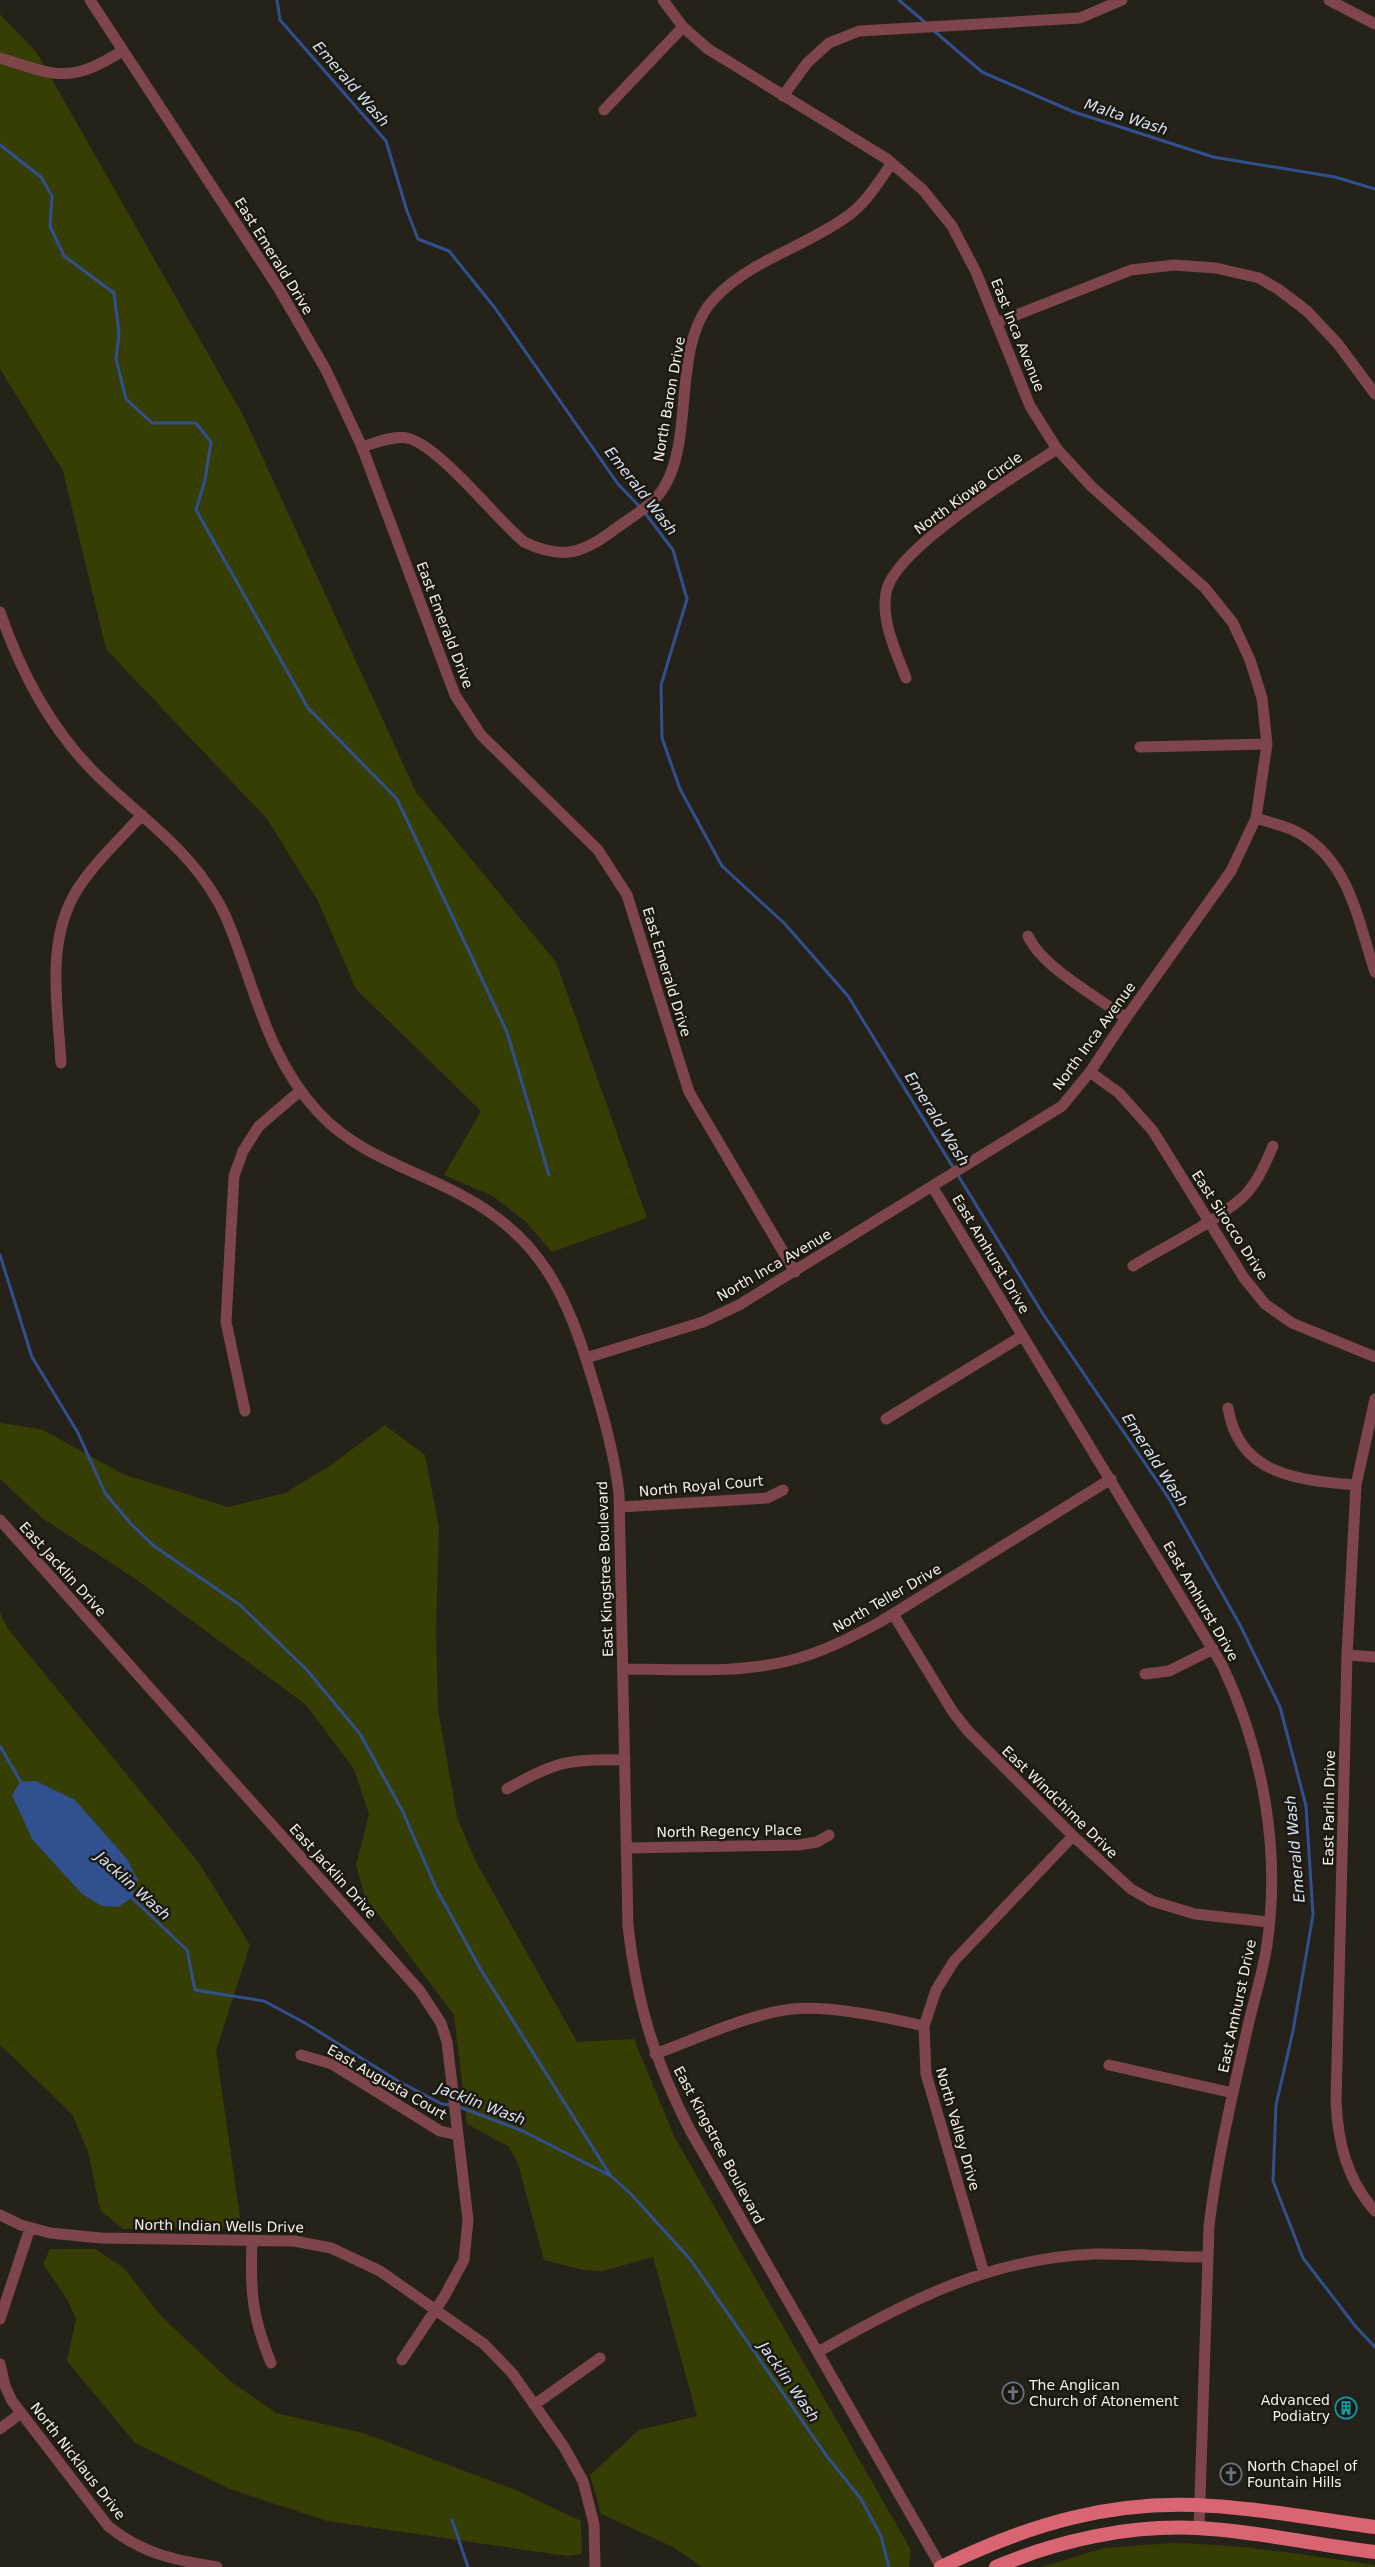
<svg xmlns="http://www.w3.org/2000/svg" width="1375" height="2567" font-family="'DejaVu Sans',sans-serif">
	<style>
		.green { fill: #363e04 }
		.water { fill: #31508f }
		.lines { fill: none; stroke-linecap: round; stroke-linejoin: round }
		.stream { stroke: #31508f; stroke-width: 3 }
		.minor { stroke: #7e464a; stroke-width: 11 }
		.major { stroke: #d96572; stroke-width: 14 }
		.labels { text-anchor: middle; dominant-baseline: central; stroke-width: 5; stroke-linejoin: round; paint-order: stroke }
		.street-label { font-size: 14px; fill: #f4f1ec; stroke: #1c1910 }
		.poi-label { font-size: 14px; fill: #f4f1ec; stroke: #1c1910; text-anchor: start }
		.water-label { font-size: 15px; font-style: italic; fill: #d7e2f4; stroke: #1c1910 }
	</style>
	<rect width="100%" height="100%" fill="#25221a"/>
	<path class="green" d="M0 14 37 53 244 417 416 792 556 962 647 1218 552 1252 526 1222 493 1196 444 1175 481 1111 356 989 318 901 267 819 106 649 63 471 0 369Z
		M0 1423 41 1429 125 1475 228 1507 285 1493 331 1465 385 1425 425 1455 439 1528 436 1633 438 1710 457 1817 475 1860 577 2042 634 2039 674 2136 911 2550 909 2567H702L673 2547 601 2514 590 2475 639 2430 697 2416 653 2257 603 2271 583 2270 544 2260 518 2164 509 2147 467 2124 454 2015 365 1897 356 1865 369 1814 354 1769 306 1705 134 1578 42 1518 0 1479Z
		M0 1613 8 1629 199 1863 250 1945 216 2051 241 2224 219 2228 123 2229 100 2210 88 2151 72 2114 0 2045Z
		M50 2249H95L124 2268 161 2316 230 2381 276 2413 363 2433 518 2491 581 2521 582 2554 567 2556 327 2521 230 2489 135 2443 67 2361 76 2319 67 2299 43 2264Z
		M1172 2543C1240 2544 1308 2555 1375 2565V2567H1041L1104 2548Z"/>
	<path class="water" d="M36 1781 75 1800 127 1859 138 1880 132 1898 118 1907 102 1906 82 1894 32 1839 12 1795 20 1782Z"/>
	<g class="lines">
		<path class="stream" d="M277 0 280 20 386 141 407 211 418 239 449 251 495 308 618 484 642 509 673 550 687 599 661 685 662 738 680 789 722 866 785 924 848 996 1043 1314 1168 1497 1240 1625 1280 1707 1306 1806 1313 1915 1293 2031 1276 2105 1273 2181 1303 2258 1356 2327 1375 2347
			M899 0 927 24
			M933 30 982 72 1074 112 1213 157 1335 177 1375 189
			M0 145 41 177 52 196 50 226 64 256 114 293 119 334 116 359 126 399 152 423H196L211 442 205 480 196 510 308 708 397 799 507 1032 549 1175
			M0 1255 32 1357 78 1433 105 1493 131 1524 154 1546 240 1605 307 1670 360 1734 402 1810 436 1888 481 1970 610 2175
			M0 1746 22 1784
			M130 1896 187 1950 195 1990 264 2001 305 2023 398 2081 442 2104 451 2105
			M457 2106 523 2131 611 2176 631 2194 690 2259 826 2455 861 2499 881 2536 889 2567
			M452 2520 468 2567"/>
		<path class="minor" d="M90 0 279 289 326 370 362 447 455 695 481 735 598 850 627 895 689 1092 795 1272
			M1329 0 1375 24
			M0 58C56 76 70 84 122 51
			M783 96 807 63 829 43 859 31 1080 18 1122 0
			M604 110 683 27
			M996 323 1131 270 1174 265 1216 268 1259 278 1278 289 1307 311 1338 344 1375 394
			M362 447C374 443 394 435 407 438 439 445 495 518 524 542 560 559 580 555 611 532 628 519 651 507 663 489 696 438 670 344 715 298 752 259 806 247 849 215 867 202 879 181 892 163
			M0 612C21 673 50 729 97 775 139 816 188 848 217 900 229 919 235 941 243 962 262 1017 278 1069 318 1112 357 1155 413 1169 463 1196 542 1238 567 1296 592 1378 604 1416 614 1453 619 1493L628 1926C637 2004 654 2060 690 2130L941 2567
			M906 678C896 652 881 621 886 593 893 549 1018 474 1057 449
			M1140 747 1267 744
			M1256 818C1268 822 1282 825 1293 830 1349 857 1357 918 1375 972
			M1028 936C1042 967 1097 997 1126 1018
			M61 1063C58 1007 45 941 77 890 94 863 120 839 142 815
			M1090 1072 1119 1093 1153 1131 1244 1278 1265 1304 1292 1323 1375 1357
			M932 1186 1222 1665C1263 1751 1281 1850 1267 1945 1263 1972 1254 1999 1248 2026 1233 2092 1217 2159 1209 2226L1199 2528
			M1133 1266C1164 1247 1223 1218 1247 1193 1259 1179 1266 1162 1273 1146
			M586 1358 703 1322 739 1305 1062 1106 1090 1072 1126 1018 1231 871 1256 818 1267 744 1262 698 1250 660 1233 623 1205 588 1091 486 1057 449 1030 406 976 272 952 226 923 190 887 159 708 49 683 27 663 0
			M1375 1399 1356 1485 1347 1655 1336 2102C1338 2143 1347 2180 1375 2211
			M1228 1408C1239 1476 1299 1480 1356 1485
			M245 1411 226 1322 234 1176 243 1151 259 1126 300 1091
			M886 1419 1022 1336
			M621 1507 767 1498 783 1490
			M0 1520 420 1991 441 2023 447 2042 468 2220 464 2260 444 2297 402 2360
			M893 1614 953 1712 968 1731 1073 1836 1131 1889 1152 1901 1195 1914 1268 1922
			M1347 1655 1375 1657
			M623 1669C678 1669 735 1674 788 1661 821 1653 850 1638 880 1622L1111 1479
			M1145 1674 1169 1671 1213 1649
			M507 1789C554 1762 570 1758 625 1760
			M626 1848 799 1845 817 1842 829 1835
			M655 2054C696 2039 749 2014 792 2009 830 2005 886 2017 924 2026
			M301 2055 332 2064 440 2131 458 2135
			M1109 2065 1233 2093
			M0 2215 21 2225 50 2233 101 2238 294 2241 331 2248 380 2271 484 2344 512 2373 564 2447 583 2481 594 2524 595 2567
			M252 2241C250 2291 252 2317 271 2363
			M984 2273 926 2074 924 2026 936 1990 954 1961 1073 1836
			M0 2319 30 2228
			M818 2352C907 2301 990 2258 1095 2254 1132 2253 1169 2257 1206 2257
			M0 2364 5 2386 12 2401 108 2526C143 2554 174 2560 217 2567
			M534 2405 600 2358
			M0 2429 21 2413"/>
		<path class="major" d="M941 2567C1029 2524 1113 2499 1212 2506 1267 2509 1321 2520 1375 2527
			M996 2567C1059 2540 1129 2525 1197 2528 1257 2531 1316 2545 1375 2552"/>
	</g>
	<defs>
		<g id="church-ring" transform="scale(1.125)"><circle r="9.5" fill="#1c1910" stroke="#6b7280" stroke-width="1.5"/><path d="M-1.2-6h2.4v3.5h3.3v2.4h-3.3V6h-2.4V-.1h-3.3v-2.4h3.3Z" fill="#6b7280"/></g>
		<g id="building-ring" transform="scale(1.125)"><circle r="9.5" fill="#1c1910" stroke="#0f9aa8" stroke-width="1.5"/><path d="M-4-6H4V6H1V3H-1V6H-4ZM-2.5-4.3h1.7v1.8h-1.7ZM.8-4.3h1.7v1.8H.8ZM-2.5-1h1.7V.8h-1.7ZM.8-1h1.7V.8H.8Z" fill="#0f9aa8"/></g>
	</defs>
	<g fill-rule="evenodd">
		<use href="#church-ring" x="1013" y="2393"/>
		<use href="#building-ring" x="1346" y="2408"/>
		<use href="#church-ring" x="1231" y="2474"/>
	</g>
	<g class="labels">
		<g class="street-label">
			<text transform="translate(274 256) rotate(58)">East Emerald Drive</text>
			<text transform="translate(1018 335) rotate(68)">East Inca Avenue</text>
			<text transform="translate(669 399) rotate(-80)">North Baron Drive</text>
			<text transform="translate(968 493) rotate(-36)">North Kiowa Circle</text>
			<text transform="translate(445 625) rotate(69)">East Emerald Drive</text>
			<text transform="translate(667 972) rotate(73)">East Emerald Drive</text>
			<text transform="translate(1094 1036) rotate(-54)">North Inca Avenue</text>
			<text transform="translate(1230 1225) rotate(57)">East Sirocco Drive</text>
			<text transform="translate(991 1254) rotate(59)">East Amhurst Drive</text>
			<text transform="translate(774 1265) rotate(-30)">North Inca Avenue</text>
			<text transform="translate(701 1486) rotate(-5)">North Royal Court</text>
			<text transform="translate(63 1569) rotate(48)">East Jacklin Drive</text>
			<text transform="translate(605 1569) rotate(-92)">East Kingstree Boulevard</text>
			<text transform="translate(887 1598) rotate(-30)">North Teller Drive</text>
			<text transform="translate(1201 1601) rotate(60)">East Amhurst Drive</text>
			<text transform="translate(1060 1802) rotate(44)">East Windchime Drive</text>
			<text transform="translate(1329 1808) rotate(-89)">East Parlin Drive</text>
			<text transform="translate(729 1831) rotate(-1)">North Regency Place</text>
			<text transform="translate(333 1871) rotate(48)">East Jacklin Drive</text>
			<text transform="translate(1237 2006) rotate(-78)">East Amhurst Drive</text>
			<text transform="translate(387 2082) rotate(30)">East Augusta Court</text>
			<text transform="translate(958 2129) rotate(74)">North Valley Drive</text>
			<text transform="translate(719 2145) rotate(62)">East Kingstree Boulevard</text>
			<text transform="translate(219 2226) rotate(1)">North Indian Wells Drive</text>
			<text transform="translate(78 2461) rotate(52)">North Nicklaus Drive</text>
		</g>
		<g class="poi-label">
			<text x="1029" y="2385">The Anglican<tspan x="1029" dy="16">Church of Atonement</tspan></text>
			<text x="1330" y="2400" text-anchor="end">Advanced<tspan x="1330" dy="16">Podiatry</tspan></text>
			<text x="1247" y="2466">North Chapel of<tspan x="1247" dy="16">Fountain Hills</tspan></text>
		</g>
		<g class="water-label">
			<text transform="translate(351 84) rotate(49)">Emerald Wash</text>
			<text transform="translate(1126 117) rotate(18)">Malta Wash</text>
			<text transform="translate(641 491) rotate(52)">Emerald Wash</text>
			<text transform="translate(937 1119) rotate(58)">Emerald Wash</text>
			<text transform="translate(1155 1460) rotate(57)">Emerald Wash</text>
			<text transform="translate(1295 1849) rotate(-95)">Emerald Wash</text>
			<text transform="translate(133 1886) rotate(42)">Jacklin Wash</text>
			<text transform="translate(481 2104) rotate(21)">Jacklin Wash</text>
			<text transform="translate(789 2382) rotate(55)">Jacklin Wash</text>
		</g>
	</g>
</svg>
